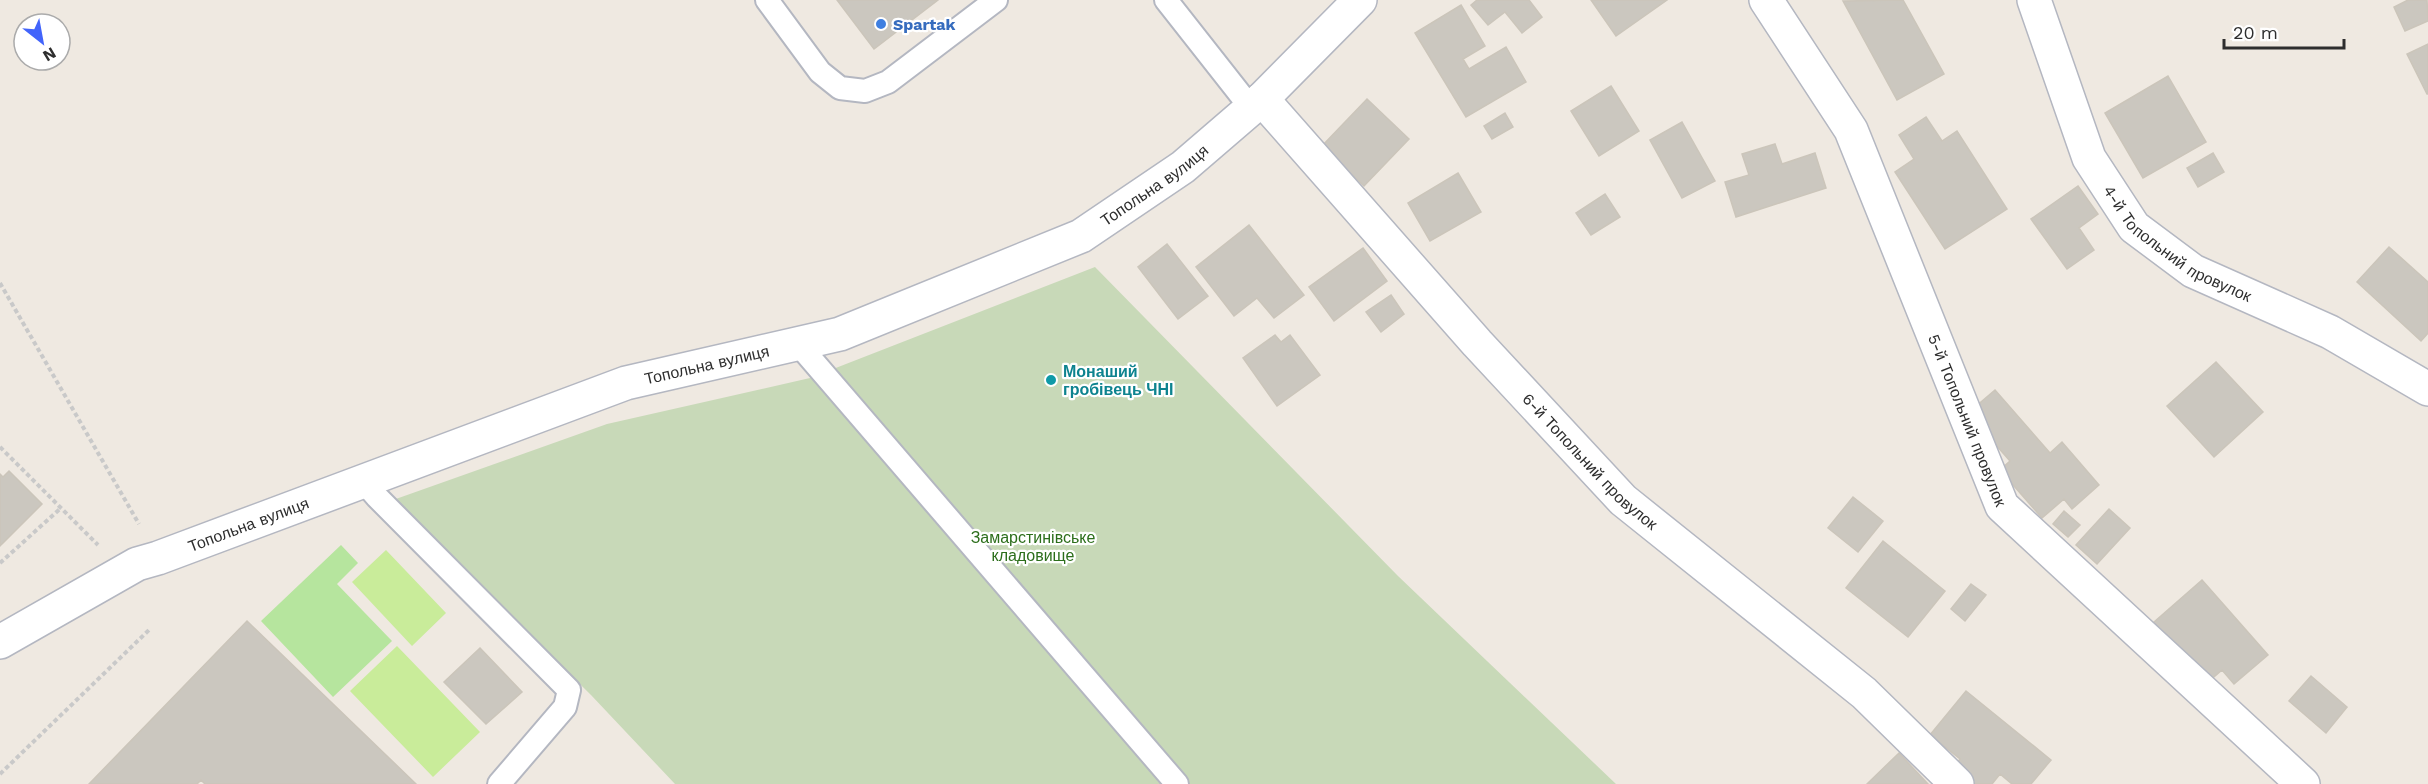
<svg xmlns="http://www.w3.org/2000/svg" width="2428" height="784" font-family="'Work Sans',sans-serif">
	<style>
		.green { fill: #b6e59e }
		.cemetery { fill: #c8d9b8 }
		.pitch { fill: #c9ec9a }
		.building { fill: #cbc7bf; stroke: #cbc5ba; stroke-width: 1.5 }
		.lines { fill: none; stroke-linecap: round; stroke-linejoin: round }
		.lane-casing { stroke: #b4b7c1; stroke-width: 26 }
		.street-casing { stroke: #b4b7c1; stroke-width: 36 }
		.path { stroke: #c9c9c9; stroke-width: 4; stroke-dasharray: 4.5 3; stroke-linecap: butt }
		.lane { stroke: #fff; stroke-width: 22 }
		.street { stroke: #fff; stroke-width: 33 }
		.shop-dot { fill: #3f7fe0; stroke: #fff; stroke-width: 2 }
		.culture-dot { fill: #0f9aa8; stroke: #fff; stroke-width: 2 }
		.labels { text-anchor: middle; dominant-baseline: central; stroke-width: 4.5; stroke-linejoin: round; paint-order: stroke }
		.shop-label { font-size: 16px; font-weight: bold; fill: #366cbe; stroke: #fff; text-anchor: start }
		.street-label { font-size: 16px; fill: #2e2e2e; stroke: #fff }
		.culture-label { font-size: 16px; font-weight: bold; fill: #0d838f; stroke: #fff; text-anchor: start }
		.park-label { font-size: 16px; fill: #2c6e1b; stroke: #fff }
	</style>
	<rect width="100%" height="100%" fill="#efe9e1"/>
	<path class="green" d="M341 545 358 563 337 584 392 641 333 697 261 621Z"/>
	<path class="cemetery" d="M1095 267 1398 576 1616 784H675L591 695 393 500 607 424 810 378Z"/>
	<path class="pitch" d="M386 550 446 613 412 646 352 582Z
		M397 646 480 732 433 777 350 691Z"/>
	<path class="building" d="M837 0H938L874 49Z
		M1477 0H1529L1542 17 1522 33 1505 12 1488 25 1471 5Z
		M1591 0H1667L1616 36Z
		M1903 0 1944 74 1897 100 1843 1Z
		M2408 0H2427L2428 21 2405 31 2394 7Z
		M1461 5 1485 46 1463 59 1469 69 1506 47 1526 82 1466 117 1415 33Z
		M2428 44V94H2427L2407 54Z
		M2168 76 2206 142 2143 178 2105 113Z
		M1611 86 1639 131 1599 156 1571 111Z
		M1367 99 1409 139 1364 186 1322 146Z
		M1505 113 1513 127 1492 139 1484 126Z
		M1926 117 1942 141 1957 131 2007 209 1945 249 1895 172 1914 159 1899 135Z
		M1682 122 1715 181 1682 198 1650 140Z
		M1775 144 1782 164 1815 153 1826 188 1736 217 1725 182 1749 175 1742 154Z
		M2213 153 2224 172 2198 187 2187 168Z
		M1458 173 1481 212 1430 241 1408 203Z
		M2078 186 2098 214 2079 228 2094 250 2067 269 2031 219Z
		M1605 194 1620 217 1591 235 1576 213Z
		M1249 225 1304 295 1274 318 1257 298 1234 316 1196 267Z
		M1167 244 1208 296 1178 319 1138 267Z
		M2389 247 2428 282V333L2421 341 2357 282Z
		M1363 248 1387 281 1334 321 1309 287Z
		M1391 295 1404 314 1381 332 1366 312Z
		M1275 335 1281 342 1290 335 1320 375 1277 406 1243 358Z
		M2216 362 2263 412 2214 457 2167 406Z
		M1995 390 2050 453 2062 442 2099 485 2072 509 2064 499 2042 518 2000 470 2010 461 1968 413Z
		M9 471 42 504 0 546V474L3 477Z
		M1853 497 1883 521 1858 552 1828 528Z
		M2109 509 2130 528 2097 564 2076 545Z
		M2064 511 2080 525 2068 537 2053 524Z
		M1883 541 1945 591 1908 637 1846 588Z
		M2202 580 2268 655 2234 684 2222 670 2207 683 2154 622Z
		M1971 584 1986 595 1965 621 1951 609Z
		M247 621 416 784H205L201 780 197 784H89Z
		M480 648 522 692 486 724 444 682Z
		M2311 676 2347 707 2326 733 2289 701Z
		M1966 691 2051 760 2031 784H2012L2000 774 1992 784H1965L1950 772 1960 759 1930 735Z
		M1899 753 1928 784H1867Z"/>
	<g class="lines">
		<g class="lane-casing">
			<path id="lane" d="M767 0 820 72 840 88 865 91 888 82 996 0
				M1166 0 1251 108
				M799 345 1177 784
				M364 482 377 497 569 690 565 707 499 784"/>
		</g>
		<g class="street-casing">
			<g id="street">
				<path id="s1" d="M1766 0 1851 130 2002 506 2303 784"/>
				<path id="s2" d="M2034 0 2089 158 2134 227 2193 271 2330 332 2428 389"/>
				<path id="s3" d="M1262 99 1477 343 1623 500 1864 693 1957 784"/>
				<path id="s4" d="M0 642 137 564 158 558 626 383 840 334 1081 236 1183 167 1262 99 1360 0"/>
			</g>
		</g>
		<path class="path" d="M0 283 139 524
			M0 447 98 545
			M0 563 61 508
			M0 774 150 629"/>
		<use href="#lane" class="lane"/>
		<use href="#street" class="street"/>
	</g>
	<circle class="shop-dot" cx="881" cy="24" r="6"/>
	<circle class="culture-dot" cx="1051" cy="380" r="6"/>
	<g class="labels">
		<g class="shop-label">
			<text x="893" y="24">Spartak</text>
		</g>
		<g class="street-label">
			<text stroke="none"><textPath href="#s4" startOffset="1248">Топольна вулиця</textPath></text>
			<text stroke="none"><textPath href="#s2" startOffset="294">4-й Топольний провулок</textPath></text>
			<text stroke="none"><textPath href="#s4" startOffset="762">Топольна вулиця</textPath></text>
			<text stroke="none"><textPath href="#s1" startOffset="468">5-й Топольний провулок</textPath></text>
			<text stroke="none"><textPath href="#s3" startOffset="489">6-й Топольний провулок</textPath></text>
			<text stroke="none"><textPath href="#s4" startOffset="276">Топольна вулиця</textPath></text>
		</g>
		<g class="culture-label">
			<text x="1063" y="371">Монаший<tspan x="1063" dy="18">гробівець ЧНІ</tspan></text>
		</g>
		<g class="park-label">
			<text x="1033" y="537">Замарстинівське<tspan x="1033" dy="18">кладовище</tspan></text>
		</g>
	</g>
	<g transform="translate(42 42) rotate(149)"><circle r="28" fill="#ffffff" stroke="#ababab" stroke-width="1.5"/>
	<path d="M0-4.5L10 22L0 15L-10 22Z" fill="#4264fb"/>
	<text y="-9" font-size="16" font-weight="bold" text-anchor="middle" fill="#2e2e2e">N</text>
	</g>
	<path d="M2224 39v9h120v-9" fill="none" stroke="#2e2e2e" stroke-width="3"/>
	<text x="2233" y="39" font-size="18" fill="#2e2e2e" stroke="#ffffff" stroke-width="4.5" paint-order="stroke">20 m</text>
</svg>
